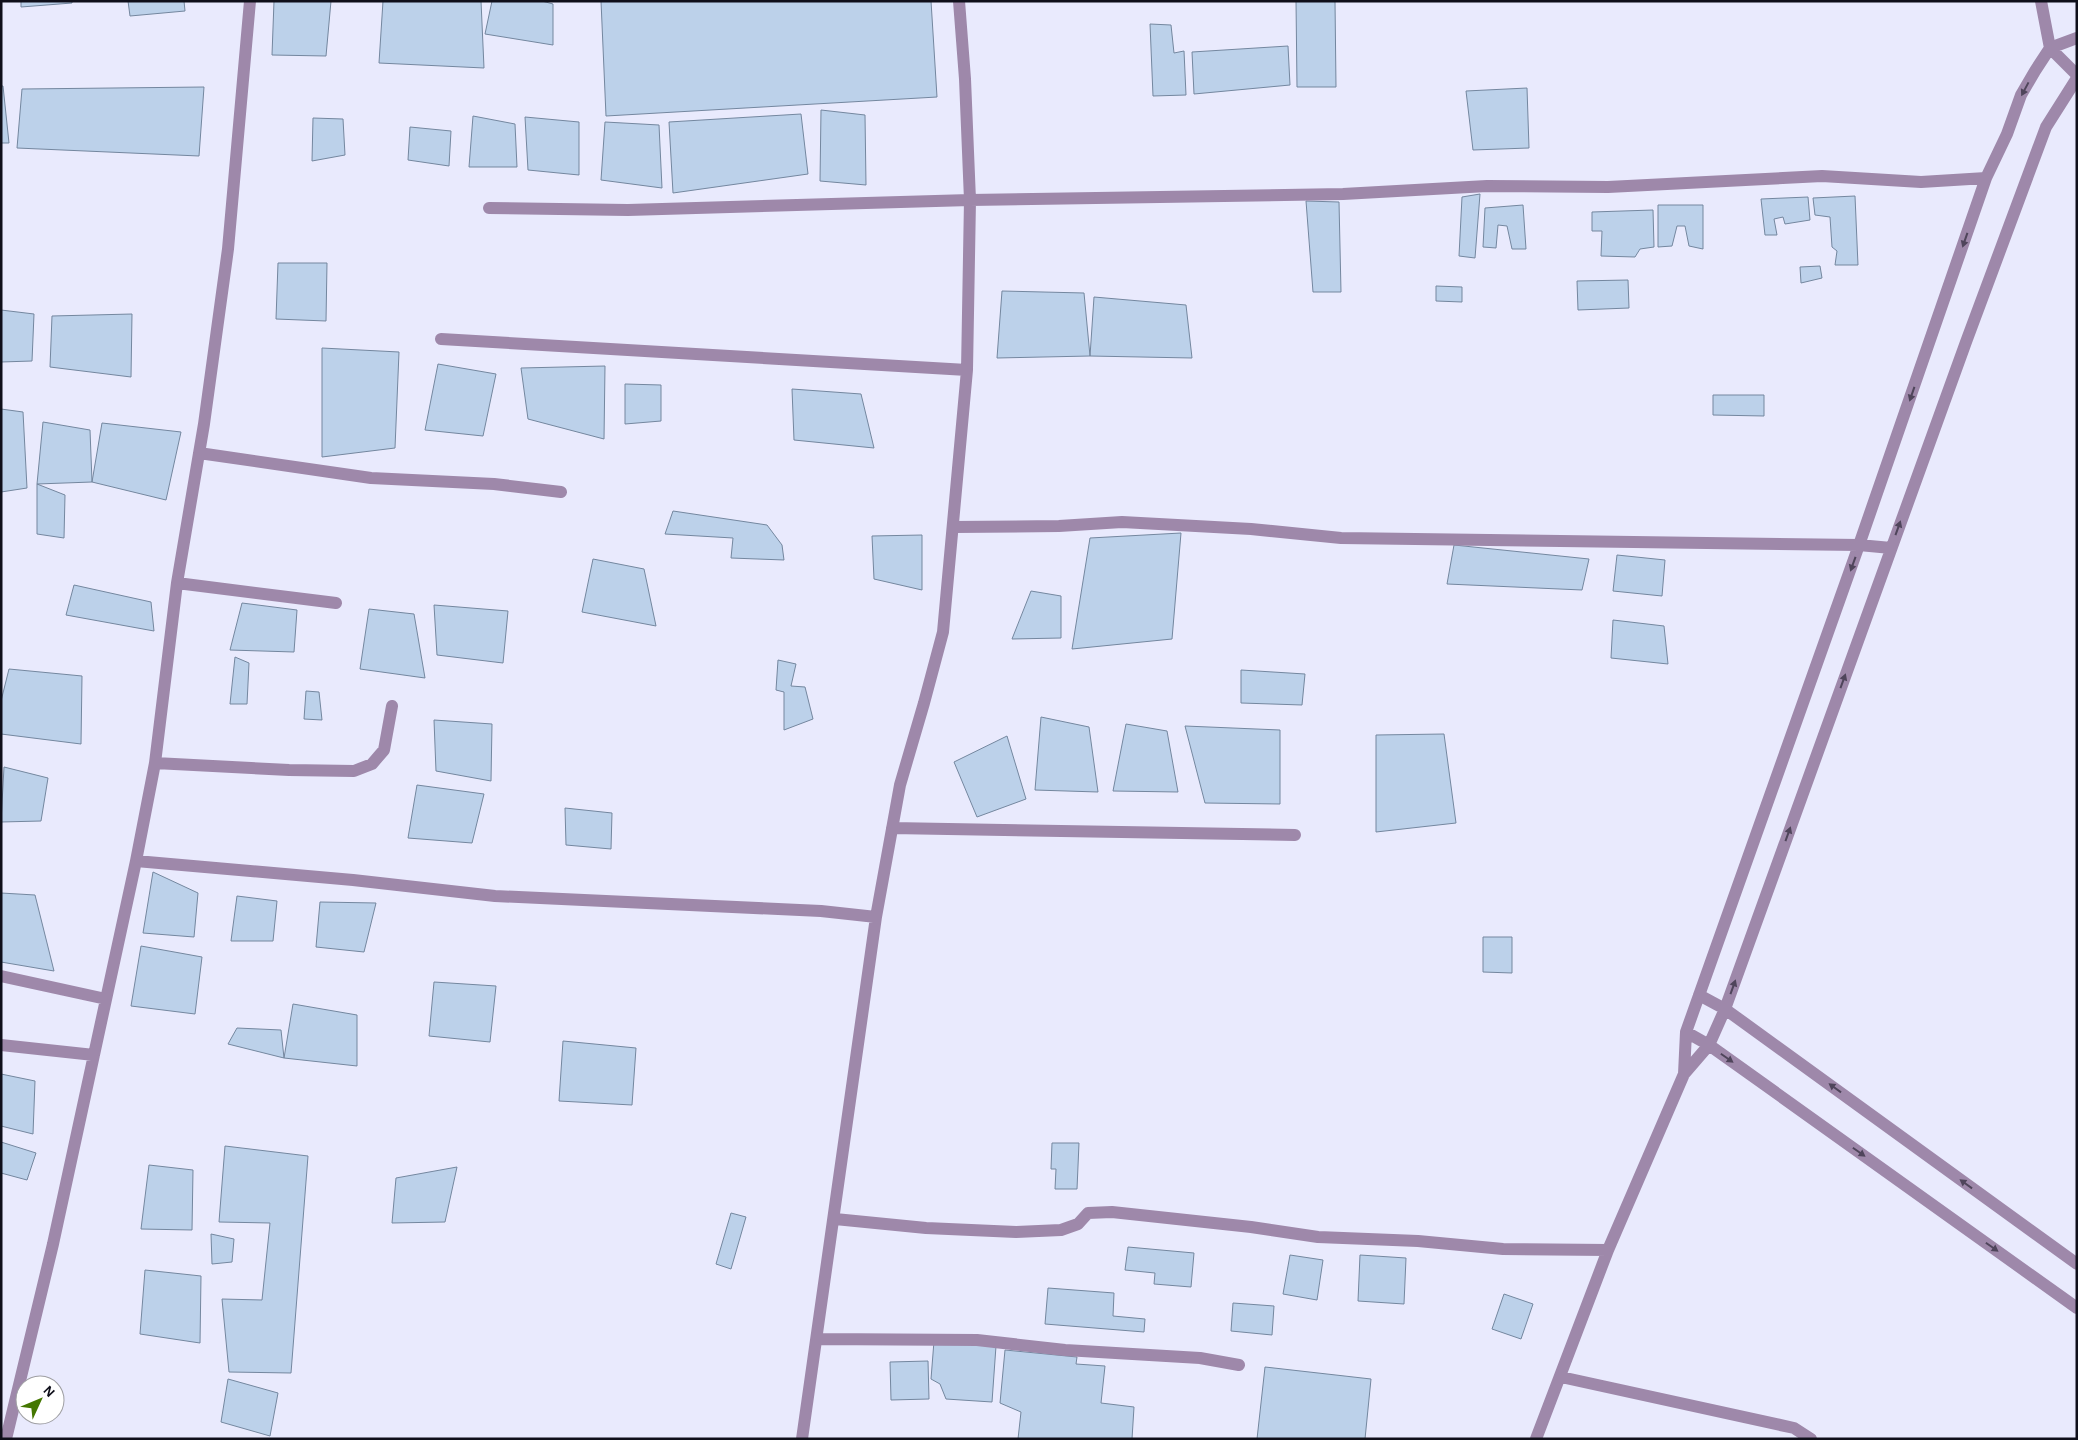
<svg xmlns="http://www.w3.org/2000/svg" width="2078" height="1440" font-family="'Alegreya Sans',sans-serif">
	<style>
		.building { fill: #bcd1ea; stroke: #74879f }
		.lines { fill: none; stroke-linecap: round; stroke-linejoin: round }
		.street { stroke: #9e88aa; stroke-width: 12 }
		.oneway { fill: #4f455b }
	</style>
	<rect width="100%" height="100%" fill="#e9eafd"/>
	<path class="building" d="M21 1H72V3L21 7Z
		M128 1H184L185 11 130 16Z
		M274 1H331L326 56 272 55Z
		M383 1H481L484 68 379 63Z
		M492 1H542L553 4V45L485 34Z
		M601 1H931L937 97 606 116Z
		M1296 1H1335L1336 87H1297Z
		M1150 24 1171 25 1174 53 1184 51 1186 95 1153 96Z
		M1288 46 1290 85 1194 94 1192 52Z
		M1 86H3L9 143H1Z
		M204 87 199 156 17 148 22 89Z
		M1527 88 1529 148 1473 150 1466 91Z
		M821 110 865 115 866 185 820 181Z
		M801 114 808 174 673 193 669 122Z
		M473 116 515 124 517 167H469Z
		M525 117 579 122V175L528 170Z
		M313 118 343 119 345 155 312 161Z
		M605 122 659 125 662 188 601 180Z
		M410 127 451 131 449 166 408 160Z
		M1480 194 1475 258 1459 256 1462 197Z
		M1855 196 1858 265H1835L1837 251 1832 247 1830 217 1815 215 1813 198Z
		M1808 197 1810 220 1785 224 1783 217 1774 219 1777 235H1765L1761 199Z
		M1306 201 1339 202 1341 292H1313Z
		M1523 205 1526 249H1512L1507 226 1498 225 1496 248 1483 247 1485 208Z
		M1658 205H1703V249L1689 246 1685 226H1677L1672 246 1658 247Z
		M1653 210 1654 247 1640 249 1635 257 1601 256 1602 231H1592V212Z
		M278 263H327L326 321 276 319Z
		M1820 266 1822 278 1801 283 1800 267Z
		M1628 280 1629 308 1578 310 1577 281Z
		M1436 286 1462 287V302L1436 301Z
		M1002 291 1084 293 1090 356 997 358Z
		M1094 297 1186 305 1192 358 1090 356Z
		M1 310 34 314 32 361 1 362Z
		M132 314 131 377 50 367 52 316Z
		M322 348 399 352 395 448 322 457Z
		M438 364 496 374 483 436 425 430Z
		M605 366 604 439 528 419 521 368Z
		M625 384 661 385V421L625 424Z
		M792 389 861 394 874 448 794 440Z
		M1713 395H1764V416L1713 415Z
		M1 409 23 412 27 488 1 492Z
		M43 422 90 430 92 482 37 484Z
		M102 423 181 432 166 500 92 482Z
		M37 484 65 495 64 538 37 534Z
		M673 511 767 525 782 545 784 560 731 558 733 538 665 534Z
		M1181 533 1172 639 1072 649 1090 538Z
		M922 535V590L874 579 872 536Z
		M1454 545 1589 559 1582 590 1447 584Z
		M1617 555 1665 560 1662 596 1613 591Z
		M593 559 644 569 656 626 582 612Z
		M74 585 151 602 154 631 66 615Z
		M1031 591 1061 596V638L1012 639Z
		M242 603 297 610 294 652 230 650Z
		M434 605 508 611 503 663 437 655Z
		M369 609 414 614 425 678 360 669Z
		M1613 620 1664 626 1668 664 1611 658Z
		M235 657 249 663 247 704H230Z
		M778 660 796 664 791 686 805 687 813 719 784 730V692L776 690Z
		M9 669 82 676 81 744 1 734V701Z
		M1241 670 1305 674 1302 705 1241 703Z
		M306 691 319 692 322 720 304 719Z
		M1041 717 1089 727 1098 792 1035 790Z
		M434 720 492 724 491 781 436 771Z
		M1126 724 1167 731 1178 792 1113 791Z
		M1185 726 1280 730V804L1205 803Z
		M1444 734 1456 823 1376 832V735Z
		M1007 736 1026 799 977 817 954 762Z
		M4 767 48 778 41 821 1 822Z
		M417 785 484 794 472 843 408 838Z
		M565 808 612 813 611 849 566 845Z
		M153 872 198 893 194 937 143 933Z
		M1 893 35 895 54 971 1 962Z
		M237 896 277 901 273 941H231Z
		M320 902 376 903 364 952 316 947Z
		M1483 937H1512V973L1483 972Z
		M141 946 202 957 195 1014 131 1006Z
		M434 982 496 986 490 1042 429 1036Z
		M293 1004 357 1015V1066L284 1058Z
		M237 1028 281 1030 284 1058 228 1044Z
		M563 1041 636 1048 632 1105 559 1101Z
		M1 1074 35 1081 33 1134 1 1126Z
		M1 1142 36 1153 27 1180 1 1173Z
		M1052 1143H1079L1077 1189H1055L1056 1169H1051Z
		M225 1146 308 1156 291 1373 229 1372 222 1299 262 1300 270 1223 219 1222Z
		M149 1165 193 1170 192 1230 141 1229Z
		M457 1167 445 1222 392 1223 396 1178Z
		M731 1213 746 1217 731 1269 716 1264Z
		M211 1234 234 1239 232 1262 212 1264Z
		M1128 1247 1194 1253 1191 1287 1154 1284 1155 1273 1125 1270Z
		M1290 1255 1323 1260 1317 1300 1283 1294Z
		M1360 1255 1406 1258 1404 1304 1358 1301Z
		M145 1270 201 1276 200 1343 140 1334Z
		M1048 1288 1114 1293 1113 1316 1145 1319 1144 1332 1045 1324Z
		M1504 1294 1533 1304 1521 1339 1492 1329Z
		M1233 1303 1274 1306 1272 1335 1231 1331Z
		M934 1341 996 1346 992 1402 946 1399 940 1384 931 1379Z
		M1005 1350 1077 1357 1076 1364 1105 1366 1101 1403 1134 1407 1132 1439H1018L1021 1412 1000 1403Z
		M928 1361 929 1399 891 1400 890 1362Z
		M1265 1367 1371 1379 1365 1439H1257Z
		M228 1379 278 1393 270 1436 221 1422Z"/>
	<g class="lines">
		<path class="street" d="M2041 1 2050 48 2077 75
			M489 208 628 210 970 200 1343 194 1487 186 1608 187 1822 176 1921 182 1986 178
			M441 339 967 370
			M199 453 371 478 494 484 561 492
			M954 527 1059 526 1122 522 1251 529 1341 538 1859 545 1891 548
			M177 583 336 603
			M155 763 289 770 354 771 372 764 384 750 392 706
			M892 828 1295 835
			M136 861 353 880 495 896 821 911 876 917
			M1 976 106 999
			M1699 995 1725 1009 2077 1264
			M1686 1032 1709 1045 2077 1308
			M1 1045 94 1055
			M1684 1074 1686 1032 1859 545 1986 178 2007 134 2021 95 2035 71 2050 48 2077 38
			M835 1219 926 1228 1016 1232 1061 1230 1078 1224 1088 1213 1112 1212 1251 1227 1318 1237 1418 1241 1503 1249 1608 1250
			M817 1339 977 1340 1065 1350 1200 1358 1239 1365
			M1561 1377 1794 1428 1811 1439
			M6 1439 53 1244 136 861 155 763 177 583 204 424 228 249 250 1
			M802 1439 876 917 900 785 924 703 943 632 967 370 970 200 965 79 959 1
			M1536 1439 1608 1250 1684 1074 1709 1045 1725 1009 1966 342 2046 127 2077 78"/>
	</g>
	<defs><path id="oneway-solid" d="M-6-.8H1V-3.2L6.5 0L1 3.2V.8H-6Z" transform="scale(1.25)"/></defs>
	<g class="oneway">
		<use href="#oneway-solid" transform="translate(2025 89) rotate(118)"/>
		<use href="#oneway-solid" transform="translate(1965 240) rotate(109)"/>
		<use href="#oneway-solid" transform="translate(1912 394) rotate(109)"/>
		<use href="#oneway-solid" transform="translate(1898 528) rotate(-70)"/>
		<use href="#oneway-solid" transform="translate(1853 564) rotate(110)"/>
		<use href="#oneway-solid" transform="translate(1843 681) rotate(-70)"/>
		<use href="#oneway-solid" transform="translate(1788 834) rotate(-70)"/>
		<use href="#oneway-solid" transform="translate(1733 987) rotate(-70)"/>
		<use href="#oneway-solid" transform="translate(1727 1058) rotate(35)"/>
		<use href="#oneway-solid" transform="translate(1835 1088) rotate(-144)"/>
		<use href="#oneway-solid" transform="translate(1859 1152) rotate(35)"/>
		<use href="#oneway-solid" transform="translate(1966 1184) rotate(-144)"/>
		<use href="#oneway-solid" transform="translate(1992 1247) rotate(35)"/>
	</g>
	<rect width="2078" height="1440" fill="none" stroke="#0f0f1a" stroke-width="5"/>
	<g transform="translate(40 1400) rotate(46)"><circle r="24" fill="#ffffff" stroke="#9f9fa3"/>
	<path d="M0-4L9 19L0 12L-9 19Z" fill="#447701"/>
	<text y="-8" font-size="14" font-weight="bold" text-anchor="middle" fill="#0f0f1a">N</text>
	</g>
</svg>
